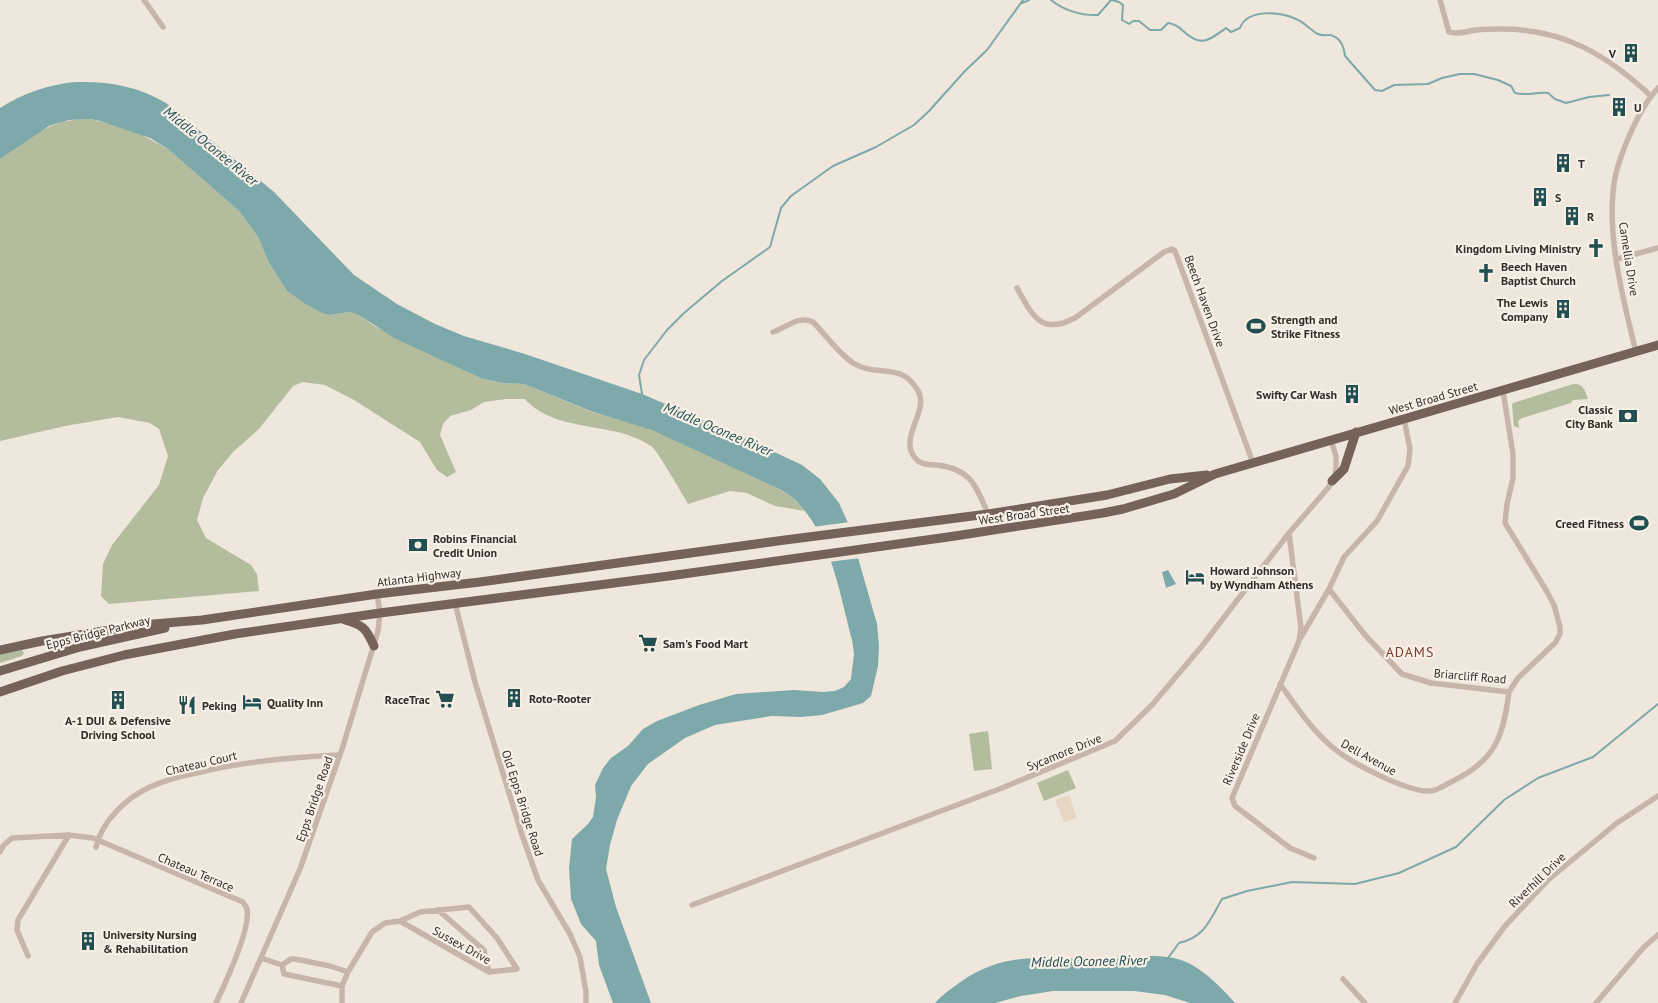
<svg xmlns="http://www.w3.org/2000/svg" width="1658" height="1003" font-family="'PT Sans',sans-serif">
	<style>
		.green { fill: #b3bd9d }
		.plaza { fill: #e6d6c4 }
		.water { fill: #7da9aa }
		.pier { fill: #efe6dc }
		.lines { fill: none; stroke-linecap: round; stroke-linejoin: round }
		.stream { stroke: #7da9aa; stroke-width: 2 }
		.minor { stroke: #c6b6a9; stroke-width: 5.5 }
		.primary { stroke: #75635a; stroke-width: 9 }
		.labels { text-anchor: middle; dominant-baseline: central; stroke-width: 4.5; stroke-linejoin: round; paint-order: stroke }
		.poi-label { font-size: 12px; font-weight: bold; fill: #342c28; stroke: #f8f0e7; text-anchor: start }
		.street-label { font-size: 12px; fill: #342c28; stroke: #f8f0e7 }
		.water-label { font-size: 14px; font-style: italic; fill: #214f52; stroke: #f8f0e7 }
		.neighbourhood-label { font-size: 14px; letter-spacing: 1px; fill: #7c3b28; stroke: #f8f0e7 }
	</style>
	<rect width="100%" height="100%" fill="#efe6dc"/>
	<path class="green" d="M90 119 110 124 140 134 168 149 239 211 258 237 269 263 287 291 313 308 330 315 349 312 359 315 376 327 483 379 503 383 524 384 592 412 652 429 775 487 791 496 805 511 775 506 747 493 730 491 688 504C682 494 658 451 651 446 613 420 556 434 525 399H506L484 402 471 410 450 416 443 424 440 435 456 472 447 477 437 470 420 442 354 400 325 385 303 382 293 386 259 429 233 452 218 470 203 498 197 520 206 538 251 565 257 574 259 591 109 604 101 596 103 564 112 545 159 485 168 456 159 429 150 423 118 417 65 426 0 441V159C31 138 50 118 90 119Z
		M1573 384C1583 383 1585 390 1588 399L1573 400 1571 403 1522 418 1518 421 1519 428 1514 426 1512 406 1513 403Z
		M22 650 24 653 22 656 0 663V654Z
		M988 731 992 769 974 771 969 734Z
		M1068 770 1076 788 1044 801 1037 783Z"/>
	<path class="plaza" d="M1069 795 1077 818 1064 822 1055 800Z"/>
	<path class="water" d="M75 82C108 81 138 86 166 103L274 192 354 275 397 304 435 324 464 336 525 354 642 394 738 435 802 465 820 479 839 503 848 523 877 624 879 645 878 666 871 696 863 703 822 715 801 717 772 716 715 725 685 738 648 764 631 786 617 820 610 845 606 869 616 907 651 1003H613L599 965 596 941 581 924 571 899 569 868 572 839 588 824 593 817 596 797 595 785 603 768 611 758 628 746 643 729 657 721 699 705 736 694 794 690 824 692 835 691 844 687 851 679 854 654 852 640C840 595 831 536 797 502 791 495 783 491 775 487L652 430 593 412 524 384 503 383 483 379 394 338 359 315 349 312 330 315 322 313 304 303 287 291 269 263 258 237 239 211 168 149 150 138 100 121 90 119 69 120 49 126 0 159V108C23 93 48 85 75 82Z
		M1168 570 1176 584 1166 588 1162 572Z
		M1143 956C1157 956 1173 956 1186 962 1203 969 1223 989 1235 1003H1190L1165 995 1134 991H1053L1021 996 995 1003H935C943 994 952 988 962 981 1010 948 1054 960 1108 959 1120 958 1132 957 1143 956Z"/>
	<path class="pier" d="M850 522 861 558 828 562 812 527Z"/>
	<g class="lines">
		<path class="stream" d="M1051 0C1063 10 1082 16 1098 15L1111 0
			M1112 0 1119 2 1123 5 1122 20 1129 24 1133 21H1139L1150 30H1161L1168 23C1175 24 1178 26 1182 30 1201 48 1208 41 1226 28L1231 32 1240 28C1247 9 1279 11 1296 19 1304 22 1310 30 1318 34 1322 36 1326 35 1330 35 1340 37 1344 47 1345 56L1375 90 1382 91 1394 85 1428 84 1442 78 1460 74H1474L1498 80 1511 86 1515 93C1526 96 1536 92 1548 93L1555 99 1566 103 1589 97 1609 95
			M1022 3 1029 0
			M641 396 642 394 639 375 644 360 667 330 684 313 722 281 770 247 781 208 791 196 833 166 876 147 914 125 929 111 965 71 987 50 1023 0
			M1168 958 1179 943C1205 937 1210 920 1222 899L1247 891 1292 882 1355 884 1399 873 1456 847 1504 800 1538 778 1593 757 1658 704"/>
		<path class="minor" d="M144 0 163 27
			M1440 0 1449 32C1458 35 1467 31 1476 30 1484 29 1494 29 1502 29 1564 29 1607 55 1651 96
			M1617 259 1658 248
			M1017 288C1032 315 1041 336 1075 318L1164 252 1172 249 1175 251 1253 463
			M773 332C787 327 799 315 813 322 826 335 838 353 853 363 877 378 899 361 917 389 932 412 894 439 918 461 923 465 931 465 937 465 971 469 976 486 988 514
			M1636 352C1623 299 1605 231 1615 178 1618 162 1624 148 1630 134 1638 117 1645 102 1658 88
			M1289 533 1301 628 1299 641 1232 798 1235 806 1290 848 1314 858
			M1329 589 1365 635 1402 674 1431 683 1509 692 1518 678 1555 643 1560 634V627L1554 605 1546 590 1505 523 1507 504 1513 478V454L1503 391
			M455 603 475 682 521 832 538 880 570 934 580 957 586 992V1003
			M1301 637 1329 589 1344 557 1377 521 1408 466 1410 449 1404 419
			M1280 684C1296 706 1311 729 1331 746 1349 762 1406 792 1430 791 1437 791 1445 785 1451 782 1495 761 1503 738 1509 692
			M96 847C102 821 126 798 150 787 165 780 181 776 197 773 244 761 292 757 340 755
			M0 852 3 846 12 838 69 835 93 838 243 902C244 904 246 906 247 909 251 928 225 984 216 1003
			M692 905 1002 788 1115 741 1152 705 1202 646 1289 533 1328 488 1335 476 1336 469V456L1331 440
			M438 910 484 950 489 972
			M28 956 17 930 18 920 69 835
			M261 958 282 965
			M1343 979 1365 1003
			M342 986 284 974 282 965 291 959H295L330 966 348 972
			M241 1003 300 869 343 746 378 631 380 613 377 594
			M342 1003V986L348 972 372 932 385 923 400 921 489 972 517 969 497 938 469 907 420 912 400 921
			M1455 1003 1477 964 1505 926 1548 880 1617 823 1658 796
			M1596 1003 1644 947 1658 935"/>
		<path class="primary" d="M1332 481 1344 469 1356 432
			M345 620C363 625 366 628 374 646
			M0 650 42 641 141 625 202 620 377 594 480 582 785 540 988 514 1107 495 1170 479 1207 475
			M0 671 80 647 165 628
			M0 692 62 671 124 655 235 634 380 613 669 576 955 536 1103 513 1123 509 1174 494 1215 474 1658 345"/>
	</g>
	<defs>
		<g id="building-bare" transform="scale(1.5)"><path d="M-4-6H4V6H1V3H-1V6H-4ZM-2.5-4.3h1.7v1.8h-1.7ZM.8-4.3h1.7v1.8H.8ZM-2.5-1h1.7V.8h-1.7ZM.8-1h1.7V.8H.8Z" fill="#214f52" stroke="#f8f0e7" stroke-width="2.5" paint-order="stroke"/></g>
		<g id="church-bare" transform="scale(1.5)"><path d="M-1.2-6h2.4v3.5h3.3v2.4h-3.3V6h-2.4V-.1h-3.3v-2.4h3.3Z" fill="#214f52" stroke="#f8f0e7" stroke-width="2.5" paint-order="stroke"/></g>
		<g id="stadium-bare" transform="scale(1.5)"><path d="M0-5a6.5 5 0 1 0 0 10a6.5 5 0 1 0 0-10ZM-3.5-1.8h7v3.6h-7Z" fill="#214f52" stroke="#f8f0e7" stroke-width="2.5" paint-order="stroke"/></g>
		<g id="bank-bare" transform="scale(1.5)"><path d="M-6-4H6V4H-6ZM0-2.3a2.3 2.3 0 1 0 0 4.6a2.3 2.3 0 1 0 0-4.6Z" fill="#214f52" stroke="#f8f0e7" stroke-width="2.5" paint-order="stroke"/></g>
		<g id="hotel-bare" transform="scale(1.5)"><path d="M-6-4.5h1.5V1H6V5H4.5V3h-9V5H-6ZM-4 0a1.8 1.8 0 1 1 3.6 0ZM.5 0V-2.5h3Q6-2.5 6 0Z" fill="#214f52" stroke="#f8f0e7" stroke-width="2.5" paint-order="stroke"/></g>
		<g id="supermarket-bare" transform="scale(1.5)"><path d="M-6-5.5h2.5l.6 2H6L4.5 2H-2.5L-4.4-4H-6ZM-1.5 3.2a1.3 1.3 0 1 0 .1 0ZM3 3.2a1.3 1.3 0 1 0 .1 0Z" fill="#214f52" stroke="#f8f0e7" stroke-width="2.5" paint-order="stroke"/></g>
		<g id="restaurant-bare" transform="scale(1.5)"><path d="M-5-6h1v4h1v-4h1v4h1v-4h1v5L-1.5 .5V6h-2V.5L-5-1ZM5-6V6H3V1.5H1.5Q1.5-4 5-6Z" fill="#214f52" stroke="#f8f0e7" stroke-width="2.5" paint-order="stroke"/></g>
	</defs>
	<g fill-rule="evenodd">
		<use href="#building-bare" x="1631" y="53"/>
		<use href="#building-bare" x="1619" y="107"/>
		<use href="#building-bare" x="1563" y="163"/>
		<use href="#building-bare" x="1540" y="197"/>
		<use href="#building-bare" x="1572" y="216"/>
		<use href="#church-bare" x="1596" y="248"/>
		<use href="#church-bare" x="1486" y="273"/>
		<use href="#building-bare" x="1563" y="309"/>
		<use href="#stadium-bare" x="1256" y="326"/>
		<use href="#building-bare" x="1352" y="394"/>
		<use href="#bank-bare" x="1628" y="416"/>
		<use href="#stadium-bare" x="1639" y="523"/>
		<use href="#bank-bare" x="418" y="545"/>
		<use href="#hotel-bare" x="1195" y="577"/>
		<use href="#supermarket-bare" x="648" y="643"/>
		<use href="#building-bare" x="514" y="698"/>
		<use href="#supermarket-bare" x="445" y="699"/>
		<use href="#building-bare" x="118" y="700"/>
		<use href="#hotel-bare" x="252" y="702"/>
		<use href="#restaurant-bare" x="187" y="705"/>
		<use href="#building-bare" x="88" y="941"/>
	</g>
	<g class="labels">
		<g class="poi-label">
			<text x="1616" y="53" text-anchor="end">V</text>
			<text x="1634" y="107">U</text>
			<text x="1578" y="163">T</text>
			<text x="1555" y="197">S</text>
			<text x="1587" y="216">R</text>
			<text x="1581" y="248" text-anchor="end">Kingdom Living Ministry</text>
			<text x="1501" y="266">Beech Haven<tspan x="1501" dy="14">Baptist Church</tspan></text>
			<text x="1548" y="302" text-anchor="end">The Lewis<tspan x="1548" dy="14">Company</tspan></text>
			<text x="1271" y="319">Strength and<tspan x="1271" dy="14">Strike Fitness</tspan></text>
			<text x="1337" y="394" text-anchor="end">Swifty Car Wash</text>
			<text x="1613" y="409" text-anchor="end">Classic<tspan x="1613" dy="14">City Bank</tspan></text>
			<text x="1624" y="523" text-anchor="end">Creed Fitness</text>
			<text x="433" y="538">Robins Financial<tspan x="433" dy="14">Credit Union</tspan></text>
			<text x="1210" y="570">Howard Johnson<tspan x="1210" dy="14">by Wyndham Athens</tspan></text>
			<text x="663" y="643">Sam's Food Mart</text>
			<text x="529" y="698">Roto-Rooter</text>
			<text x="430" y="699" text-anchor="end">RaceTrac</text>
			<text x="267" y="702">Quality Inn</text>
			<text x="202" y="705">Peking</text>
			<text x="118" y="720" text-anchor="middle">A-1 DUI &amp; Defensive<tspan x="118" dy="14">Driving School</tspan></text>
			<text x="103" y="934">University Nursing<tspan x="103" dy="14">&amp; Rehabilitation</tspan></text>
		</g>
		<g class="street-label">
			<text transform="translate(1629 259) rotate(81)">Camellia Drive</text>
			<text transform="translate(1205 301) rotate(70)">Beech Haven Drive</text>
			<text transform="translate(1433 398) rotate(-16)">West Broad Street</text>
			<text transform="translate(1024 514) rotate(-8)">West Broad Street</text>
			<text transform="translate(419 577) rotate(-7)">Atlanta Highway</text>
			<text transform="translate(98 632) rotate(-14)">Epps Bridge Parkway</text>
			<text transform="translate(1470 676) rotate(5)">Briarcliff Road</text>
			<text transform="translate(1241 749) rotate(-67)">Riverside Drive</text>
			<text transform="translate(1064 752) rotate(-22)">Sycamore Drive</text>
			<text transform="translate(1369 757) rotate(29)">Dell Avenue</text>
			<text transform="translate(201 763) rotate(-13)">Chateau Court</text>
			<text transform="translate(314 799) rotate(-71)">Epps Bridge Road</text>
			<text transform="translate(523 803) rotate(72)">Old Epps Bridge Road</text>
			<text transform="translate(196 872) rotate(23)">Chateau Terrace</text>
			<text transform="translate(1537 880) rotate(-44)">Riverhill Drive</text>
			<text transform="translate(462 945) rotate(29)">Sussex Drive</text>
		</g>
		<g class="water-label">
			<text transform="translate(211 146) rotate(39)">Middle Oconee River</text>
			<text transform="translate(718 429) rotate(23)">Middle Oconee River</text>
			<text transform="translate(1089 961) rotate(-1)">Middle Oconee River</text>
		</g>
		<g class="neighbourhood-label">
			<text x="1410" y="652">ADAMS</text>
		</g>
	</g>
</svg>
